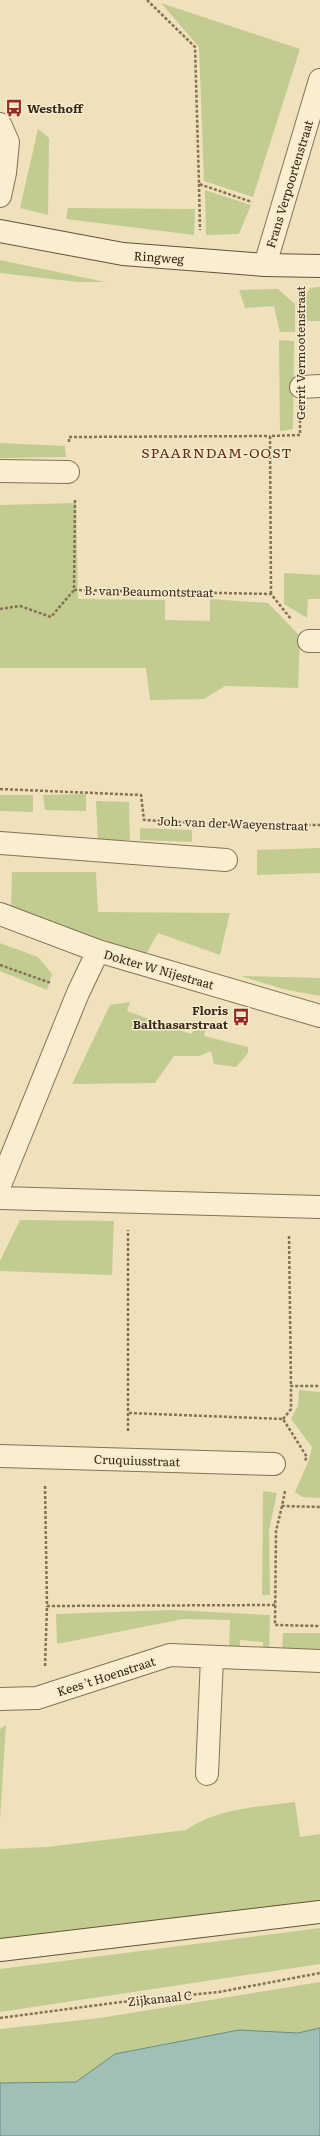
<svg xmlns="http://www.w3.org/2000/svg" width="320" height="2136" font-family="Literata,serif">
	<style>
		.green { fill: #c3cc90 }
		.water { fill: #a0bfb7; stroke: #688c85 }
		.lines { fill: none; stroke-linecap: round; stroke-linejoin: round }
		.street-casing { stroke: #867155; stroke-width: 24 }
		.secondary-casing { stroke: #675239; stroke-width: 24 }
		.path { stroke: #867155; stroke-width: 2.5; stroke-dasharray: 3 2; stroke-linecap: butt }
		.street { stroke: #f9eecf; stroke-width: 22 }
		.secondary { stroke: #f9eecf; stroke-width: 22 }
		.labels { text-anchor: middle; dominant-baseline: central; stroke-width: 3; stroke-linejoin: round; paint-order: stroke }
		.poi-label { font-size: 12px; font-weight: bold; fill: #35281b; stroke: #f6ebcb; text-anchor: start }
		.street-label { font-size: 12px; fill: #35281b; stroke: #f6ebcb }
		.quarter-label { font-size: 14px; letter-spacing: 1px; fill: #622b19; stroke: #f6ebcb }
	</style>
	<rect width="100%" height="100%" fill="#eee1bc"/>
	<path class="green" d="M161 3 300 49 253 197 204 181 199 47Z
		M38 129 49 138 48 215 20 208Z
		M205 190 251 205 239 234 206 235Z
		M68 208 195 209 194 235 66 219Z
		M0 260 105 282H78L0 273Z
		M320 287V321H307L305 297 310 288Z
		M278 289 295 304V332H280L274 306 245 308 239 290Z
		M279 340 294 341 293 429 280 431Z
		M0 443 65 446 66 457 0 458Z
		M76 503 78 599 165 600V620L210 621V599L268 603 300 636 298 688 225 686 204 699 150 700 146 668H0V505Z
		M284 573 320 575V599H308L307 618 284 604Z
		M86 794V811L45 810 43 795Z
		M0 795H33V812L0 811Z
		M96 801 129 802 130 840 98 842Z
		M140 828 192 830V842L140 840Z
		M320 848V873L257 875V850Z
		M12 872H96L98 912 230 913 220 955 158 933 145 956 98 940 11 906Z
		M0 943 38 957 52 974 47 990 0 971Z
		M241 976 320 978V996L283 989Z
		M130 1002 127 1011 191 1034 197 1026 206 1029 204 1036 248 1047V1053L236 1067 214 1064 211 1051 199 1056H174L155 1083 72 1084 110 1005Z
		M20 1220 114 1221 112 1275 0 1271V1261Z
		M299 1390 320 1392V1498L302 1497 295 1492 309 1460 312 1447 291 1419 298 1406Z
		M263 1491 277 1493 269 1530 270 1595H262Z
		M172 1610 270 1615 269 1650H263V1642L240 1640V1651L229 1650 230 1620 183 1619 57 1644 56 1614Z
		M283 1633H320V1652H282Z
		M6 1725 0 1821V1729Z
		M295 1802 300 1837 320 1834V1900L218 1915 0 1939V1849L47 1847 186 1830C217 1808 258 1807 295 1802Z
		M320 1928V1964L0 2012V1969Z
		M320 1982V2028L298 2033 239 2030 115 2054 76 2082 0 2083V2029L100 2018Z"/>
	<path class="water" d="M320 2028V2136H0V2083L76 2082 115 2054 239 2030 298 2033Z"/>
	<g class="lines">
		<g class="street-casing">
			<path id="street" d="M0 124 8 142 5 173 0 196
				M265 265 320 80
				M301 387 320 386
				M0 471 68 472
				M309 641H320
				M0 843 226 860
				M0 914 98 951 320 1016
				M0 1185 78 993 98 951
				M0 1198 320 1207
				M0 1456 274 1464
				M0 1699 37 1698 170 1655 320 1661
				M207 1774 212 1658"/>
		</g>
		<g class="secondary-casing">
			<path id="secondary" d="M0 231 123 254 265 265 320 266
				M0 1950 320 1912"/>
		</g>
		<path class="path" d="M147 0 195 47 199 184 252 202
			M199 184 200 230
			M300 294 301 357
			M69 442V437L270 436
			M75 500 74 590 271 594 291 619
			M271 594 270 436 300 435V416
			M0 609 20 606 51 617 74 590
			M0 789 141 795 144 820 237 825H320
			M0 965 51 983
			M289 1236 291 1386
			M129 1413 283 1419 307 1457 304 1462
			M283 1419 291 1409V1386H320
			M128 1431V1230
			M45 1486 47 1606 275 1605
			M285 1491 282 1506 320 1507
			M282 1506 276 1531 275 1625 320 1626
			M45 1666 47 1606
			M0 2018 121 2002 219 1992 320 1973"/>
		<use href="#street" class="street"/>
		<use href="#secondary" class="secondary"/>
	</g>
	<defs>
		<g id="bus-bare" transform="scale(1.38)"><path d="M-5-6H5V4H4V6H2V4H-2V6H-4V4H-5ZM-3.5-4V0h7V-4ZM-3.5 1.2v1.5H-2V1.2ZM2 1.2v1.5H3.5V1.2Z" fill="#962724" stroke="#f6ebcb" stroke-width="2.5" paint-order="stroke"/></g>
	</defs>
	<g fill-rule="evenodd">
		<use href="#bus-bare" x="14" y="108"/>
		<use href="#bus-bare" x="241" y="1017"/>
	</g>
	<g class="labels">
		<g class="poi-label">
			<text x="27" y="108">Westhoff</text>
			<text x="228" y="1010" text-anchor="end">Floris<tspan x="228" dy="14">Balthasarstraat</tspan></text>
		</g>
		<g class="street-label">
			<text transform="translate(289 184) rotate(-73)">Frans Verpoortenstraat</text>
			<text transform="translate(159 257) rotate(4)">Ringweg</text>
			<text transform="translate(300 353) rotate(-90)">Gerrit Vermootenstraat</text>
			<text transform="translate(149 591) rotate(1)">B. van Beaumontstraat</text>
			<text transform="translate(233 823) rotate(2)">Joh. van der Waeyenstraat</text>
			<text transform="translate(159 969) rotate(16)">Dokter W Nijestraat</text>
			<text transform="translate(137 1460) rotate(2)">Cruquiusstraat</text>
			<text transform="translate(106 1676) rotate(-18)">Kees 't Hoenstraat</text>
			<text transform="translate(160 1998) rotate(-6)">Zijkanaal C</text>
		</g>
		<g class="quarter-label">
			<text x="217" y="452">SPAARNDAM-OOST</text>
		</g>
	</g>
</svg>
